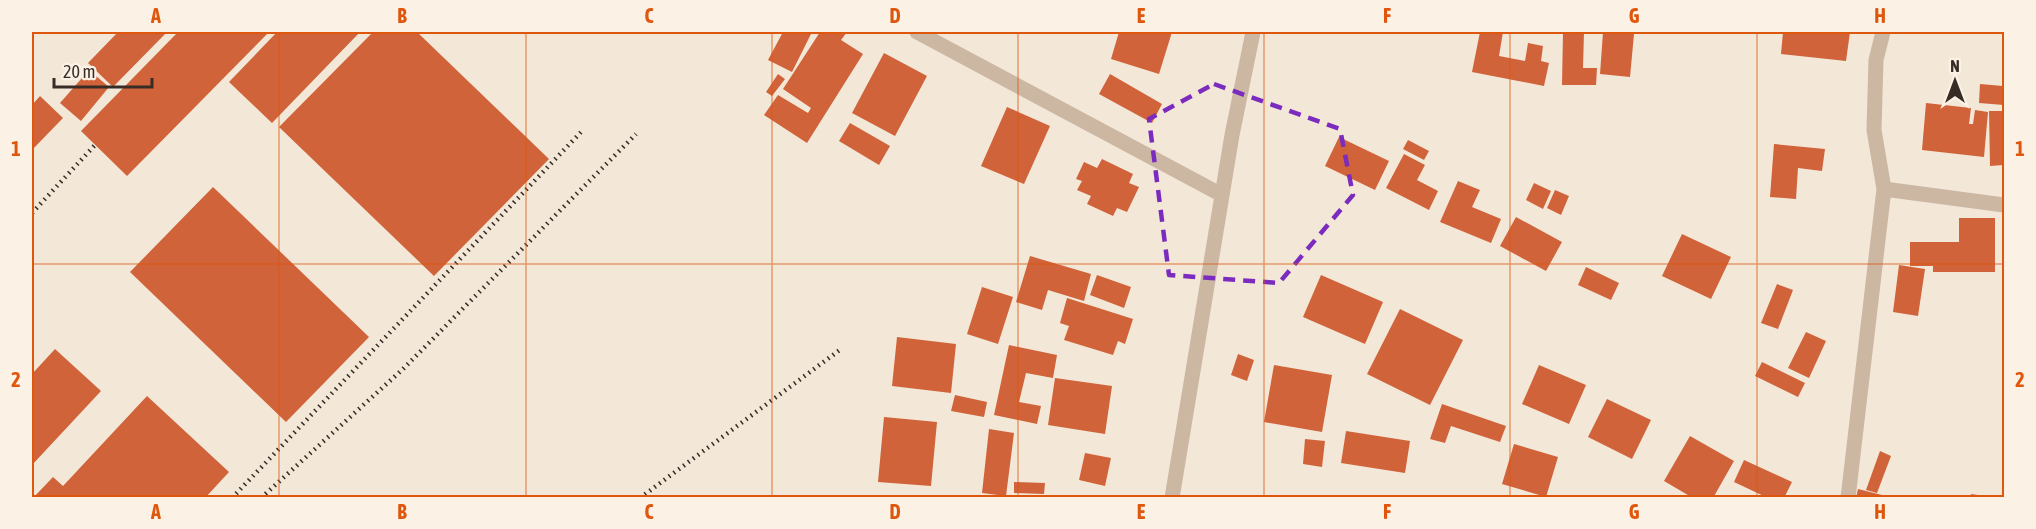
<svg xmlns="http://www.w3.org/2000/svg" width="2036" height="529" font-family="'Asap Condensed',sans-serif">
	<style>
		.building { fill: #d06339 }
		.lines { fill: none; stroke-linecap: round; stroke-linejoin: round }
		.minor { stroke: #ccb7a3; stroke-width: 15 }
		.rail { stroke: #372c26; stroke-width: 4.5; stroke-dasharray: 1.5 4.5; stroke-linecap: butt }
		.marked { fill: none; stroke: #7b2cbf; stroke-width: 4.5; stroke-dasharray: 12 8; stroke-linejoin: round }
		.grid { fill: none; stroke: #df570d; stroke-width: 1.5; stroke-opacity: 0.55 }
		.neatline { fill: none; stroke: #df570d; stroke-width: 2 }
		.grid-label { font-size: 20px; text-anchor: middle; font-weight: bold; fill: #df570d }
	</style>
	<rect width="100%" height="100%" fill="#f3e7d8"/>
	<path class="building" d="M118 32H167L113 87 88 63Z
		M178 32H269L127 176 81 131Z
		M277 32H360L272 123 229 82Z
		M373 32H417L549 159 434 276 279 127Z
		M783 32H812L792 72 768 60Z
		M820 32H847L841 40 863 54 807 143 764 115 778 95 808 113 811 108 783 89Z
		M1119 32H1172L1159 74 1111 59Z
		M1480 32H1503L1499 56 1525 61 1528 43 1543 46 1541 61 1549 63 1544 86 1472 72Z
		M1563 32H1584L1583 68H1597L1596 85H1562Z
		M1603 32 1634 34 1630 77 1600 74Z
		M1783 32H1850L1846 61 1781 54Z
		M884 53 927 76 895 136 852 113Z
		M89 70 109 87 81 121 60 103Z
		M778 74 785 79 772 96 766 92Z
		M1110 74 1162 104 1152 123 1099 94Z
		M1980 84 2003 86 2004 105 1979 103Z
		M40 96 63 118 32 150V105Z
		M1926 103 1971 108 1969 124H1973L1975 110 1988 112 1984 157 1922 150Z
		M1007 107 1050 126 1024 184 981 166Z
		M1989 111H2004L2003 165 1990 166Z
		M850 123 890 146 879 165 839 141Z
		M1339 137 1389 161 1375 190 1325 166Z
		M1408 140 1429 151 1424 160 1403 149Z
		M1774 144 1825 149 1822 171 1798 168 1796 199 1770 197Z
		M1404 154 1425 165 1417 180 1438 191 1429 210 1386 188Z
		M1102 159 1133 174 1129 183 1139 187 1127 212 1117 208 1113 216 1087 204 1091 196 1077 190 1082 181 1076 179 1084 162 1097 168Z
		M1458 181 1480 190 1472 207 1501 219 1491 243 1440 222Z
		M1534 183 1551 191 1543 209 1526 200Z
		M213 187 369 337 286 422 130 272Z
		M1555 190 1569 196 1561 215 1547 208Z
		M1516 217 1562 242 1546 271 1500 246Z
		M1959 218H1995V272H1933V266H1910V242H1959Z
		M1682 234 1731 257 1711 299 1662 276Z
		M1030 256 1091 274 1084 301 1048 290 1042 310 1016 302Z
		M1899 265 1925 269 1918 316 1893 312Z
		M1586 267 1619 283 1611 300 1578 285Z
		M1097 275 1131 287 1124 308 1090 295Z
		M1321 275 1383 302 1365 344 1303 317Z
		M1777 284 1793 290 1778 329 1761 323Z
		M982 287 1013 297 998 344 967 334Z
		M1067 298 1133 319 1125 344 1118 341 1113 355 1064 340 1069 326 1060 323Z
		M1400 309 1463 340 1430 405 1367 374Z
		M1806 332 1826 341 1809 378 1788 368Z
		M897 337 956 344 951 393 892 386Z
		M1009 345 1057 355 1053 378 1026 373 1019 402 1041 406 1037 424 994 415Z
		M55 349 101 391 32 465V374Z
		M1238 354 1254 360 1247 381 1231 375Z
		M1762 362 1805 383 1798 397 1755 376Z
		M1274 365 1332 375 1322 432 1264 422Z
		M1539 365 1586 385 1569 424 1522 404Z
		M1055 378 1112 386 1105 434 1048 425Z
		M955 395 987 402 984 417 951 411Z
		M147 396 229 472 205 498H33L53 477 63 486Z
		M1607 399 1651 420 1632 459 1588 437Z
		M1442 404 1506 426 1500 442 1451 426 1445 443 1430 439Z
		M884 417 937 422 931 486 878 482Z
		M989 429 1014 433 1006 496 982 493Z
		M1346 431 1410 441 1405 473 1341 463Z
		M1690 436 1734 461 1713 498H1693L1664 481Z
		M1305 439 1325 441 1322 467 1303 464Z
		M1514 444 1558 457 1546 497 1502 484Z
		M1880 451 1891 456 1877 493 1866 490Z
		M1085 453 1111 458 1105 486 1079 480Z
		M1744 460 1792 482 1784 498H1768L1734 482Z
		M1014 482 1045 483 1044 494 1014 493Z
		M1858 489 1890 497V498H1856Z
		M1971 494 1985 496V498H1971Z"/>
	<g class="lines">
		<path class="minor" d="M917 32 1222 195
			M1884 189 2004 205
			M1172 498 1232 135 1253 32
			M1848 498 1884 189 1874 130 1876 60 1883 32"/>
		<path class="rail" d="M32 213 95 145
			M232 498 583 130
			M261 498 403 369 636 134
			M640 498 841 349"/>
	</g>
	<path class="marked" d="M1214 84 1340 129 1353 195 1279 283 1169 275 1149 119Z"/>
	<path class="grid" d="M279 32V498M526 32V498M772 32V498M1018 32V498M1264 32V498M1510 32V498M1757 32V498M32 264H2004"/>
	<rect width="2036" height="529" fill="none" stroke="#fbf1e5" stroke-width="66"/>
	<g transform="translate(1955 81)" stroke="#fbf1e5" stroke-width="4.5" paint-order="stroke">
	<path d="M0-4.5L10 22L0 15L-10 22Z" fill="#372c26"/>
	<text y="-9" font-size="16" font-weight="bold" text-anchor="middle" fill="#372c26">N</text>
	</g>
	<path d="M54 78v9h98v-9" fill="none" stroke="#372c26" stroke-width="3"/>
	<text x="63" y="78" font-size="18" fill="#372c26" stroke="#fbf1e5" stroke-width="4.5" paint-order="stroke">20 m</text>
	<rect x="33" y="33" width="1970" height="463" class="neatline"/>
	<g class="grid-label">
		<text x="156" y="23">A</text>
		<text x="402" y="23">B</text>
		<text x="649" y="23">C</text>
		<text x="895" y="23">D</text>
		<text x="1141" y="23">E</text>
		<text x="1387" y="23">F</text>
		<text x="1634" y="23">G</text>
		<text x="1880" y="23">H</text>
		<text x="16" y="156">1</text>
		<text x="2020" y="156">1</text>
		<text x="16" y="387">2</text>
		<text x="2020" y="387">2</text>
		<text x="156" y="519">A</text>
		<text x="402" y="519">B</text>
		<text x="649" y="519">C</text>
		<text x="895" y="519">D</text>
		<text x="1141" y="519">E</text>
		<text x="1387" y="519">F</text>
		<text x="1634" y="519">G</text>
		<text x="1880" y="519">H</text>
	</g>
</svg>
